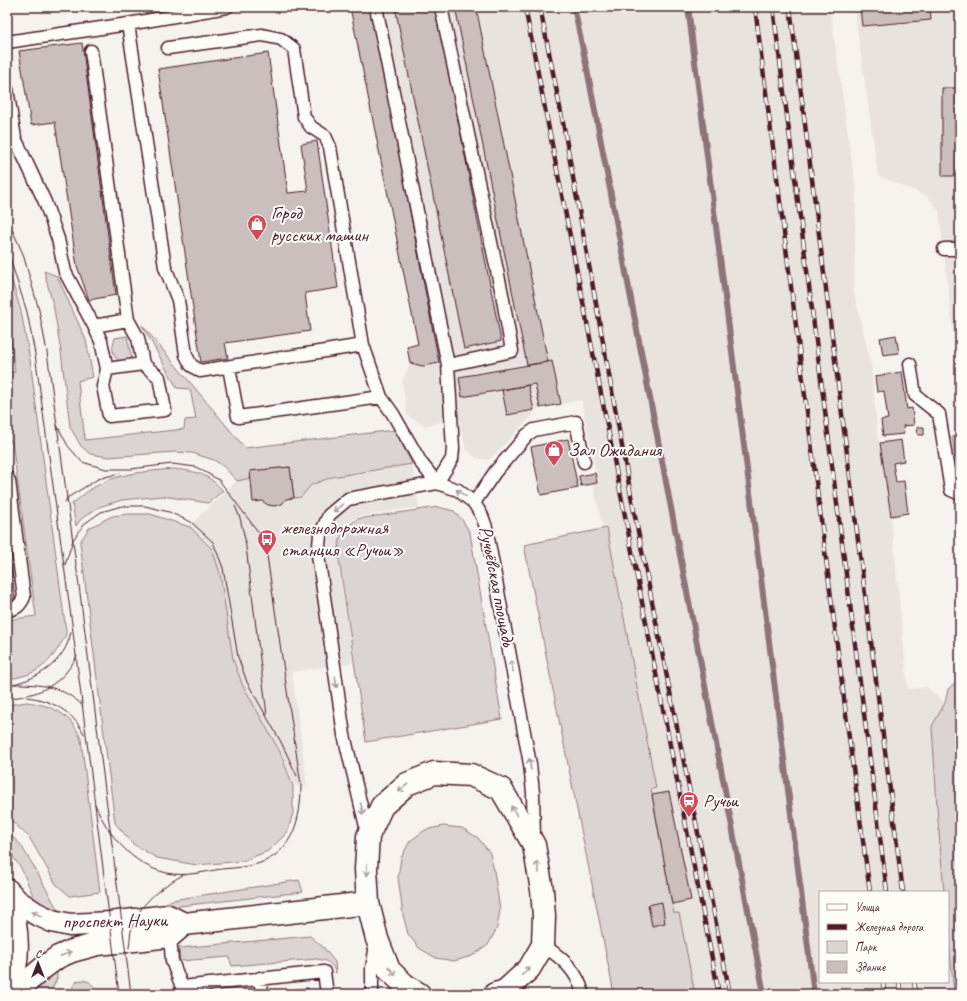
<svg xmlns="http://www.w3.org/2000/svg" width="967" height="1001" font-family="Caveat,sans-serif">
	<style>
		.built { fill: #e9e3e0 }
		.green { fill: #dcd4d2; stroke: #937a7e }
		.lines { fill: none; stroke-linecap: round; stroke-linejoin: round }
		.stream { stroke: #8e7378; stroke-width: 6 }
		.building { fill: #cbbfbe; stroke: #4a1f2b }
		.service-casing { stroke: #4a1f2b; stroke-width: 15 }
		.minor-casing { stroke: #4a1f2b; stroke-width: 25 }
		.secondary-casing { stroke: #4a1f2b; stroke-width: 25 }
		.service { stroke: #fdfcf7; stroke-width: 12 }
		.minor { stroke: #fdfcf7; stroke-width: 22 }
		.secondary { stroke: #fdfcf7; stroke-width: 22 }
		.tram { stroke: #4a1f2b; stroke-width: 1 }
		.rail-casing { stroke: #4a1f2b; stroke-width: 4.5 }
		.rail { stroke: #fdfcf7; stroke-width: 3; stroke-dasharray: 9; stroke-linecap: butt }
		.oneway { stroke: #ac999b }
		.labels { text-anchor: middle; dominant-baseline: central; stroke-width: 4; stroke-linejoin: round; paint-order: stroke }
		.poi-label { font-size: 19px; fill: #4a1f2b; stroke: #fdfcf7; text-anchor: start }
		.street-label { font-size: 19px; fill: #4a1f2b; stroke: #fdfcf7 }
	</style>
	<rect width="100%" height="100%" fill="#f6f3ef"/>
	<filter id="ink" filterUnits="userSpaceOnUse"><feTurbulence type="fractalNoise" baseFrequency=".025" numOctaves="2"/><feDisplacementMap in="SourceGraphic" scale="8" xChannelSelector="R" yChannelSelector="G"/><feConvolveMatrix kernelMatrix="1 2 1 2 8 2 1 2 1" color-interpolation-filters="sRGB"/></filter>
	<g filter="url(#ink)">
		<path class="built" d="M350 7H830L856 190 854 292 871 364 878 439 880 443 891 516 908 689 927 687 945 703 932 726 938 821 944 892H820V982H948V930L954 994H695L679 913 674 914 672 904 651 789 656 787 607 528 603 529 593 485 541 495 530 446 568 439 576 476 596 472 581 400 534 410V414L489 460 476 458 466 449 458 418 424 426 407 415 402 381 410 363 407 347 418 344Z
			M854 7H960V367H957L939 211 927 196 878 176Z
			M412 464 419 507 356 517 345 526 339 536 337 554 353 663 292 672 307 786H296L276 744 242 685 233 658 219 570 209 544 189 526 237 481 251 478 250 471 290 467 294 498 301 497 311 485 332 477Z"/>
		<path class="green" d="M7 264 21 311 30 360 65 624C66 628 67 633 65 637 65 639 63 640 62 642 48 666 35 676 7 679V620L36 616 12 441H7V373L15 372 7 310Z
			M44 271 57 276 86 340 93 377 78 381 85 440 184 429 185 420 196 419 190 389 177 388 142 325 245 448 395 430 412 464 332 477 311 485 301 497 294 498 290 467 250 471 251 478 237 481 223 466 214 460 192 453 174 452 109 457 90 454 81 446 70 427 61 352 54 309Z
			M127 336 132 360 119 362C112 353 111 348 115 338Z
			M952 437H960V482L958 481Z
			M173 469C195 471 208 473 223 491L208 503 163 496 122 500 99 507 81 519 76 526 72 504C81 497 89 489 100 484 119 473 151 471 173 469Z
			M438 507 454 511 463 521 470 533 502 719 366 742 338 553C340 532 341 531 357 519Z
			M128 514H150L190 527 212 549 220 573 233 659 242 684 280 752 293 786V813L287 833 268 851 243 861 197 865 157 858 133 844 115 823 80 542 89 528 112 516Z
			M607 528 656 788 651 789 672 904 674 913H679L695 994H614L524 545Z
			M960 679V994H954L948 930V892H944L938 821 932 726 945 703 948 689Z
			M27 702C51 705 72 714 81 739L100 892 70 896 56 884 29 837 7 817V705Z
			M443 826 462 828 478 838 490 853 494 871 500 910 497 928 488 945 472 956 454 961 436 958 419 948 408 934 403 915 398 877 401 858 410 841 425 830Z
			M7 832 20 844 33 865 61 916 36 902 21 868 7 848Z
			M299 880 303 892 162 908 164 904 172 900Z
			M310 936 323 947 335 962 336 973C331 962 328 961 317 959L232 966 229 957 180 961 179 948Z
			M57 967V979L49 994H31Z
			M82 980C91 981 94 985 96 994H68L77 981Z"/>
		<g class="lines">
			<path class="stream" d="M574 7 587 69 764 994
				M688 7 814 994"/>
		</g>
		<path class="building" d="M350 7H371L439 363 423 366 410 363 407 347 418 344Z
			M395 7H436L501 341 464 349Z
			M455 7H476L548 362 527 365Z
			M860 7H930L931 20 862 26Z
			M82 43 116 295 89 300 77 266 55 122 31 125 19 51Z
			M268 53 288 193 308 191 301 144 317 141 338 288 305 293 310 331 225 343 228 358 201 362 158 69Z
			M942 88H960V176H942Z
			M896 335 899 353 883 355 880 338Z
			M552 361 561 404 540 408 535 384 462 397 459 377Z
			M902 372 907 409 912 408 914 425 903 426 904 434 883 436 881 420 888 419 884 391 877 392 875 376Z
			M528 385 534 410 507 415 502 390Z
			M917 427H924V435H918Z
			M568 439 578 488 541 495 531 447Z
			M901 440 904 461 893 463 896 482 904 481 908 513 891 516 880 443Z
			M290 467 294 498 286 499 282 504 275 506 268 505 262 501 253 502 250 471Z
			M595 473 597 483 581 486 579 476Z
			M7 535 15 599 7 600Z
			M669 792 691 900 672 904 652 795Z
			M662 902 665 923 652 926 648 905Z
			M308 988 309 994H251L262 993Z"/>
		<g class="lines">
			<g class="service-casing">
				<path id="service" d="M441 7 502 294 512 351 448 365
					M128 24 227 7
					M7 42 128 24 165 267 178 300 186 355 191 365 200 371 363 345
					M168 48 262 35 281 39 294 49 304 117 311 127 325 136 330 147 363 345 381 397 393 414 421 463 437 483 452 459 453 449 448 365 376 7
					M7 89 15 138 45 202 58 239 65 272 94 326 128 320 91 51
					M944 249H960
					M94 326 101 341 107 369 103 386 109 416 165 410 159 377 143 364 138 338 128 320
					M910 364 915 395 939 414 951 490 960 494
					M229 367 238 417 381 397
					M107 369 143 364
					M7 477 9 481 24 597C20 606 16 609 7 610
					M474 503 495 472 527 435 534 430 576 422 584 462
					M368 835 344 735 318 555 320 535 329 515 348 499 437 483 458 490 474 503 482 516 486 527 530 764 533 793 534 839
					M170 936 172 961 182 987V994
					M543 945C562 958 578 971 583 994
					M260 978 262 993
					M182 987 324 972 327 994
					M372 994V968L376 945"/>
			</g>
			<g class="minor-casing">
				<path id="minor" d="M7 890 17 901 35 913 52 921 70 925 110 923 168 916 184 924 368 903
					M13 994 43 968 58 957 72 951 98 944 170 936 184 924
					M419 994 405 985 389 970 377 939 368 903 366 869 368 836 382 806 407 784 434 773 471 775 501 789 534 845 542 890 544 916 543 945 529 969 505 991 495 994"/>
			</g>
			<g class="secondary-casing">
				<path id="secondary" d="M7 897C20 927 20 964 8 994"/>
			</g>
			<use href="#service" class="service"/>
			<use href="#minor" class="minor"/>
			<use href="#secondary" class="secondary"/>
			<path class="tram" d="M7 218 23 254 39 310 47 352 80 593 131 994
				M7 249 27 312 35 354 72 624 119 994
				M57 425 68 446 82 462 106 469H131L172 464 196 467 219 480 262 537 267 556 301 785C301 817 294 851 260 863 248 867 234 868 221 869 204 872 184 877 167 873 133 866 107 834 95 804
				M65 503 67 498 98 479 120 473
				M235 506 240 518 245 539 267 715
				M65 565 73 540 84 524 101 512 122 506H145L169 512 191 522 213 542 223 568 238 657 247 682 281 742 297 776
				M14 684C41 684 63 686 83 706
				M7 685C36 681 65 663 71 632
				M27 697C51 700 73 711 84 734
				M7 699C40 694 60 687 77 656
				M129 948C130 941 130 933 132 927 141 902 161 887 183 875"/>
			<g class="rail-casing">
				<path id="rail" d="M525 7 719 994
					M540 7 564 128 632 501 730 994
					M755 7 851 753 870 892
					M773 7 887 892
					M790 7 903 892
					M883 982 884 994
					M899 982 901 994
					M914 982 916 994"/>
			</g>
			<use href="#rail" class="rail"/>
		</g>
		<defs><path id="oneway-shaft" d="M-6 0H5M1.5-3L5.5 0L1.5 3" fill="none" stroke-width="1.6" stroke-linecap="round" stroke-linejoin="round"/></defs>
		<g class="oneway">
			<use href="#oneway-shaft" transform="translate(461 493) rotate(-145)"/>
			<use href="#oneway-shaft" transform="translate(338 508) rotate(140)"/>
			<use href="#oneway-shaft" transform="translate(512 666) rotate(-100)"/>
			<use href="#oneway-shaft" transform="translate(336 682) rotate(82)"/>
			<use href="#oneway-shaft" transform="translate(530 764) rotate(-98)"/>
			<use href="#oneway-shaft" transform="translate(403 788) rotate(141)"/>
			<use href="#oneway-shaft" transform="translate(362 809) rotate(77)"/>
			<use href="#oneway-shaft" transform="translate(514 811) rotate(-121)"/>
			<use href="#oneway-shaft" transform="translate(538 867) rotate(-100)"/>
			<use href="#oneway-shaft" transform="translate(367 870) rotate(90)"/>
			<use href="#oneway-shaft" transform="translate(37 914) rotate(-152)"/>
			<use href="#oneway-shaft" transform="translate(66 954) rotate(-22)"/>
			<use href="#oneway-shaft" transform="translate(392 971) rotate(51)"/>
			<use href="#oneway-shaft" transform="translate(526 971) rotate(-46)"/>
		</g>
	</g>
	<defs>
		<g id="shop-pin" transform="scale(1)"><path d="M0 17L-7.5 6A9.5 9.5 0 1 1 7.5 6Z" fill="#d1495b" stroke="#fdfcf7"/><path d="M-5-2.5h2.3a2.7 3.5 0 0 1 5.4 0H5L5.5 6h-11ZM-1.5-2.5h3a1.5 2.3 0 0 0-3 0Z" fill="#fff"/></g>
		<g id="bus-pin" transform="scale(1)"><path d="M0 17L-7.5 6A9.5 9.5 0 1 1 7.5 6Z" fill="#d1495b" stroke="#fdfcf7"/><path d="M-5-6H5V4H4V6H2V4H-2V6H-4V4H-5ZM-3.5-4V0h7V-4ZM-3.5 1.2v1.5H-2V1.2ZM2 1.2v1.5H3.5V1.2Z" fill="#fff"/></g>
		<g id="station-pin" transform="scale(1)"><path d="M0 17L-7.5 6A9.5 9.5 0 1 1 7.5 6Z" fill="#d1495b" stroke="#fdfcf7"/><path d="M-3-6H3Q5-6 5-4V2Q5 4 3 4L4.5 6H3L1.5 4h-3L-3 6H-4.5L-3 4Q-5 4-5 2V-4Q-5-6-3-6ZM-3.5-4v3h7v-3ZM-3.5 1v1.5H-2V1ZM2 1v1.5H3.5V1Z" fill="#fff"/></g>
	</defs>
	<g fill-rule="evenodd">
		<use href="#shop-pin" x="257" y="224"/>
		<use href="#shop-pin" x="554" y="450"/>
		<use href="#bus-pin" x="267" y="539"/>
		<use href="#station-pin" x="689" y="801"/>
	</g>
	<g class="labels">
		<g class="poi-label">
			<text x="271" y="213">Город<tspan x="271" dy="22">русских машин</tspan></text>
			<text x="568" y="450">Зал Ожидания</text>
			<text x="281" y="528">железнодорожная<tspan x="281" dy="22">станция «Ручьи»</tspan></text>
			<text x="703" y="801">Ручьи</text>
		</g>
		<g class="street-label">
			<text transform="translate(497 586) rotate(79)">Ручьёвская площадь</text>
			<text transform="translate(115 921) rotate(-1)">проспект Науки</text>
		</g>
	</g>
	<rect width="967" height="1001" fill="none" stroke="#fdfcf7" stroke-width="24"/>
	<rect x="12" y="12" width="943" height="977" fill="none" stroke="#4a1f2b" stroke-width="1.5" filter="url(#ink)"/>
	<rect x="819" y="891" width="130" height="92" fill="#fdfcf7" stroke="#b5a4a5"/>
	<rect x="827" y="904" width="20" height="6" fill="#fdfcf7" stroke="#b5a4a5"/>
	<text x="855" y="911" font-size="12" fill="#4a1f2b">Улица</text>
	<rect x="827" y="924" width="20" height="6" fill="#4a1f2b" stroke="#b5a4a5"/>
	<text x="855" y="931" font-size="12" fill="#4a1f2b">Железная дорога</text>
	<rect x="827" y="941" width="20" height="12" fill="#dcd4d2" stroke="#b5a4a5"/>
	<text x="855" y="951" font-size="12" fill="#4a1f2b">Парк</text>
	<rect x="827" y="961" width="20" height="12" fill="#cbbfbe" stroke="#b5a4a5"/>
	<text x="855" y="971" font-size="12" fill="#4a1f2b">Здание</text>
	<g transform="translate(38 963)" stroke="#fdfcf7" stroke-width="3" paint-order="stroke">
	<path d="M0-3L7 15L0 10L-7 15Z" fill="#4a1f2b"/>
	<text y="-6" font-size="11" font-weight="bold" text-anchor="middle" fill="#4a1f2b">С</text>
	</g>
</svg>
